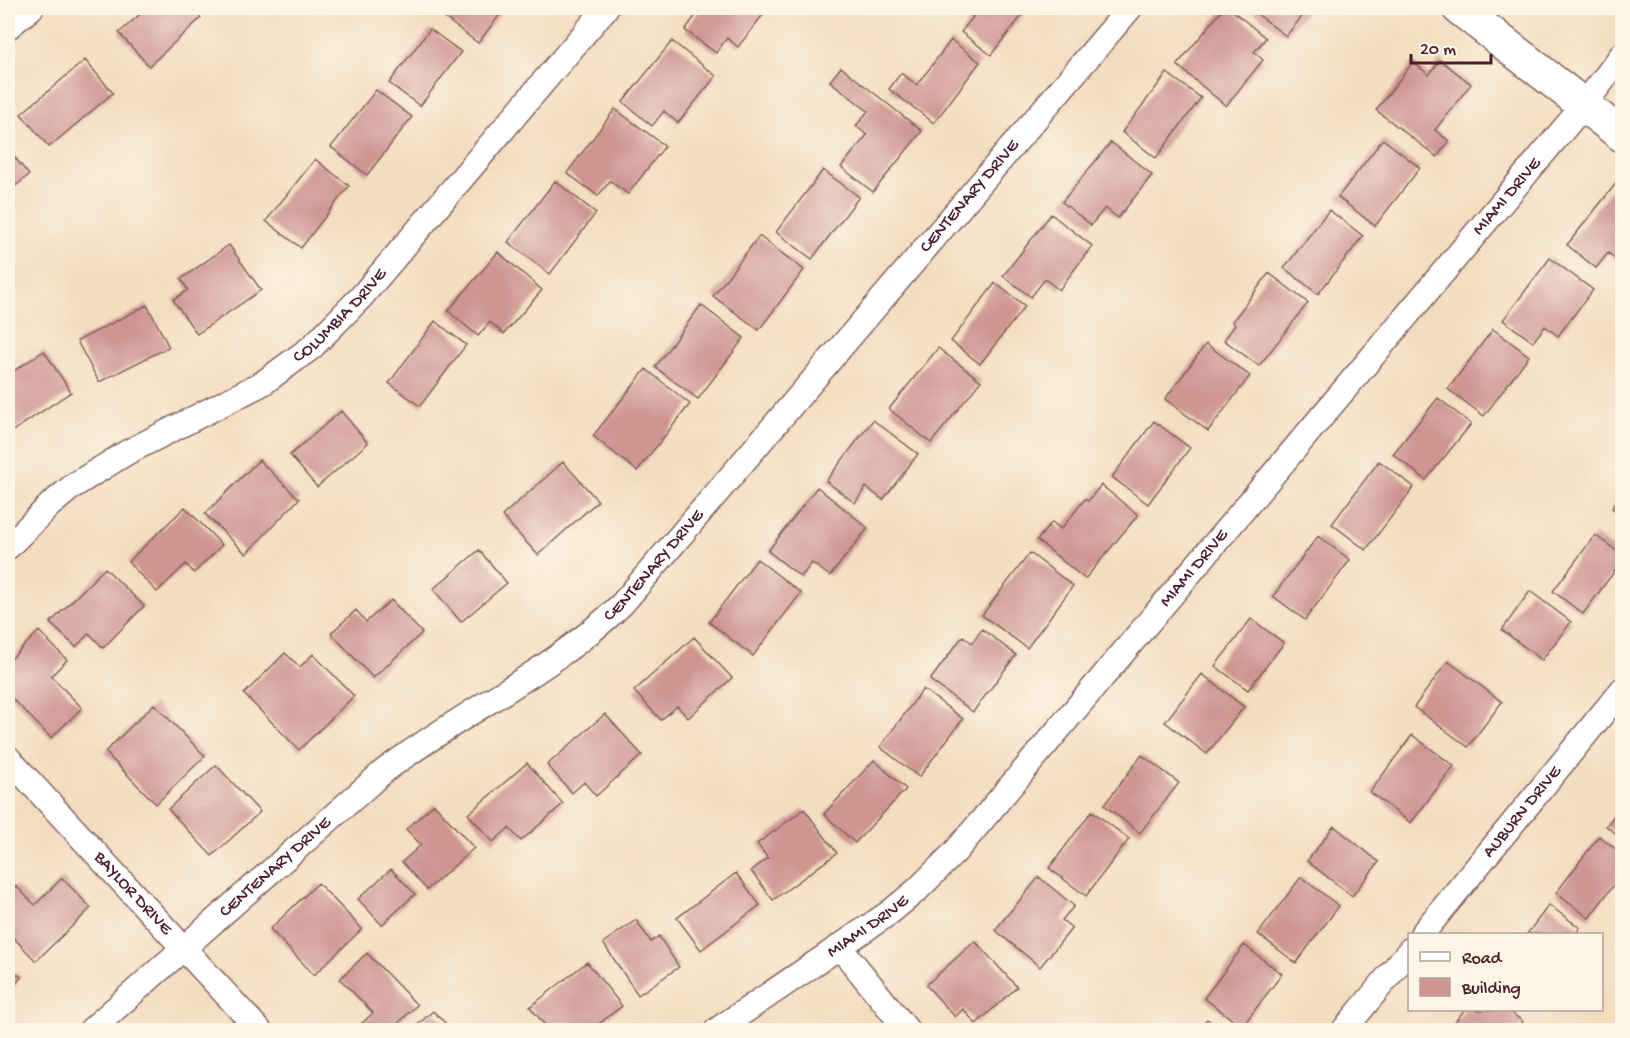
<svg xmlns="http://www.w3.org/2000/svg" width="1630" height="1038" viewBox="0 0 1630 1038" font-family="'Gochi Hand',sans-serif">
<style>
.building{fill:#ce9591}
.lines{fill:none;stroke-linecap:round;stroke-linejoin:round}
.street-casing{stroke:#85625f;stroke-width:27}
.secondary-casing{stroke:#85625f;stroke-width:36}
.street{stroke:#fff;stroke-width:24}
.secondary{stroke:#fff;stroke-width:33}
.labels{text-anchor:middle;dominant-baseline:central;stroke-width:4.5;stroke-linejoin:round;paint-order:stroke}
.street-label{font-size:18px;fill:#4a1f2b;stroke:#fcf5e5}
</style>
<rect width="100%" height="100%" fill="#fcf5e5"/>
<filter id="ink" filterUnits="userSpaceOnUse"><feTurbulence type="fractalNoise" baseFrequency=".0167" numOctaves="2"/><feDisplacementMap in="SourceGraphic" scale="12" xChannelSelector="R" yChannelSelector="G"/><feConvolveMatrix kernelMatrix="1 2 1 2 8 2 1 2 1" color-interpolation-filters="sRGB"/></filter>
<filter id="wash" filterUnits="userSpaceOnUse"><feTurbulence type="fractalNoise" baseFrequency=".008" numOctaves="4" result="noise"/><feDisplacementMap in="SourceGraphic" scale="24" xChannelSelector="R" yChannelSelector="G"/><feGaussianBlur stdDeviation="1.35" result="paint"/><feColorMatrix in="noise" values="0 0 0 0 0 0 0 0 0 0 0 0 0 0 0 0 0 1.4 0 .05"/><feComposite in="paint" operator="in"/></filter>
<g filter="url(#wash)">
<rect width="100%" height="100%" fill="#f3ddbf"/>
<g id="blocks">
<path class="building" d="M147,8H191L201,18L149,66L119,33Z
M446,8H505L478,43L441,15Z
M701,8H768L738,47L727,38L716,53L685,30Z
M962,8H1028L991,55L961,32L973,17Z
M1224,8H1229L1266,38L1254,52L1263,60L1226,106L1177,65Z
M1249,8H1309L1286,36Z
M430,29L461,52L420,106L389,83Z
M951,40L980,62L934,123L889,89L901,73L917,85Z
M672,41L716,76L678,123L664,111L652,126L623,102Z
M85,60L113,93L49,147L21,114Z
M1440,60L1471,84L1435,130L1449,141L1437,157L1376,110L1413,62L1429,75Z
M841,67L922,131L873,192L841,167L867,135L856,126L868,111L830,81Z
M1167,73L1201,98L1156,158L1122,132Z
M376,90L412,117L367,175L331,147Z
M615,109L665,146L628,194L610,181L598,196L567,173Z
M1383,139L1420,168L1375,226L1338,197Z
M1111,142L1152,175L1118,218L1105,208L1091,225L1062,202Z
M8,149L29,175L8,192Z
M315,159L349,186L301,248L266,221Z
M823,170L859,197L812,259L776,232Z
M1622,176V264L1608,253L1596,268L1567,245Z
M555,181L596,213L550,274L508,242Z
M1329,210L1363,236L1318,294L1284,268Z
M1051,214L1092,246L1059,290L1045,279L1031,297L1003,276Z
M759,236L804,270L759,330L713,296Z
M229,245L261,290L197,334L173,300L188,290L181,279Z
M498,252L542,290L504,334L490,322L478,336L448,311Z
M1550,258L1593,290L1558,336L1545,326L1533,342L1503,320Z
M1269,273L1308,303L1259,366L1224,340L1235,325L1232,322Z
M995,283L1025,306L980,364L951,341Z
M147,305L169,347L99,382L77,341Z
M701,305L744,338L698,399L655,367Z
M435,321L466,345L420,406L389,383Z
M1493,329L1529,356L1484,416L1448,389Z
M1206,344L1250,376L1208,431L1165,399Z
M938,348L981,381L931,443L889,409Z
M44,351L71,392L8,434V375Z
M646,369L690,404L637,471L593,436Z
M1438,398L1471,424L1426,480L1393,454Z
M341,411L368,443L317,487L290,455Z
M873,420L918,454L883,500L866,487L855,503L826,481Z
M1154,421L1190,448L1148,504L1112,477Z
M259,460L299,499L246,554L205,514Z
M1379,461L1414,487L1366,550L1332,524Z
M563,462L598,501L538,555L502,516Z
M1101,485L1138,515L1085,579L1037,540L1052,522L1061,529L1085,499L1088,501Z
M817,487L868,528L830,576L812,563L801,577L768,551Z
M1622,494V515L1612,508Z
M185,507L222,545L194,573L186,564L157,592L128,562Z
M1595,535L1622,555V561L1583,614L1553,591Z
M1318,536L1350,560L1305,620L1273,596Z
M479,550L507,583L461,622L433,589Z
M1030,553L1073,586L1027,648L982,615Z
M757,559L801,593L753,656L709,622Z
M105,568L144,606L103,648L89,633L76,647L50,623Z
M1530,591L1571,622L1542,660L1502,630Z
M391,600L422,633L373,678L331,633L356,610L366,622Z
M1251,619L1284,643L1248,690L1215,666Z
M982,629L1016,655L973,712L930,680L963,636L972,643Z
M39,631L67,660L51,676L82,708L51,738L8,694V662Z
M694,637L732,678L688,718L677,706L661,720L634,691Z
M285,653L300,667L313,654L354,696L299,750L244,694Z
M1448,661L1502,702L1468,747L1414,707Z
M1202,674L1244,707L1207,754L1165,722Z
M923,689L963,719L919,777L880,747Z
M154,704L205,756L156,804L105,752Z
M605,714L642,755L596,796L584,782L572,793L547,765Z
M1412,735L1454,766L1411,823L1370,792Z
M1142,755L1179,783L1140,833L1104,805Z
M874,760L906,789L855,843L824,814Z
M527,763L563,804L521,841L509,828L493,842L468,814Z
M216,765L260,812L212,856L168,809Z
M434,804L474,848L427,890L402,862L421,845L406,829Z
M1622,805V838L1606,826Z
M804,809L837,853L773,900L751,871L768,858L757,844Z
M1092,811L1129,839L1086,896L1049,868Z
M1334,826L1379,862L1352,896L1307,861Z
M1599,836L1622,854V874L1589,918L1556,893Z
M391,869L415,894L382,925L358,899Z
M736,873L760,905L701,950L677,918Z
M1039,877L1074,906L1062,920L1072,928L1040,967L995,930Z
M1301,877L1339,906L1296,963L1258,934Z
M62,878L91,908L36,961L8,932V895L16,886L35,905Z
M318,883L362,929L314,975L270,929Z
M1549,905L1580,928L1575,934H1527Z
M636,920L651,942L659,936L679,967L638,995L603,943Z
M975,941L1017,987L976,1024L963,1009L955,1017L926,985Z
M1244,945L1282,974L1242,1027L1204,998Z
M367,953L417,1005L391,1030H363L359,1026L373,1013L340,979Z
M587,962L622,1006L591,1030H549L530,1007Z
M8,967L21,977L8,995Z
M1464,1010H1514L1512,1013L1523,1022L1517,1030H1455L1451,1027Z
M433,1011L452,1030H412Z
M1207,1019L1221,1030H1197Z"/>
</g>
</g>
<g filter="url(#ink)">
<use href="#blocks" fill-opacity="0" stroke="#85625f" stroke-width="1.5"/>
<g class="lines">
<g class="street-casing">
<g id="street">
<path d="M8,27L31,8"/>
<path id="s1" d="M8,547L50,505L73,486L126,453L263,383L312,347L362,296L606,8"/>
<path id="s2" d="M8,758L259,1030"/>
<path id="s3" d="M1422,934L1622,690"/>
<path d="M840,947L907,1030"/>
<path id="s4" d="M91,1030L383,772C460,713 552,672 622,604L1130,8"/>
<path id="s5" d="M717,1030L889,913L917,890L956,851L1584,105L1622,55"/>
<path d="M1344,1030L1410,950"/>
</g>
</g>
<g class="secondary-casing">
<path id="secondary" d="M1459,8L1622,135"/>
</g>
<use href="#street" class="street"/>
<use href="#secondary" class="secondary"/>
</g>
</g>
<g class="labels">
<g class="street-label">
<text stroke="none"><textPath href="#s4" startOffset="1218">CENTENARY DRIVE</textPath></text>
<text stroke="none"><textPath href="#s5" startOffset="1155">MIAMI DRIVE</textPath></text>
<text stroke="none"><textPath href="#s1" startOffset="408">COLUMBIA DRIVE</textPath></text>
<text stroke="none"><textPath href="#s4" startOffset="732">CENTENARY DRIVE</textPath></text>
<text stroke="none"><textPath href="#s5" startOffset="669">MIAMI DRIVE</textPath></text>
<text stroke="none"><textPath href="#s3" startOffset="158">AUBURN DRIVE</textPath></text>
<text stroke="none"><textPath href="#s4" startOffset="246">CENTENARY DRIVE</textPath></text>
<text stroke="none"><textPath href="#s2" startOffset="184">BAYLOR DRIVE</textPath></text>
<text stroke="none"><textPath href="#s5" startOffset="183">MIAMI DRIVE</textPath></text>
</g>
</g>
<rect width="1630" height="1038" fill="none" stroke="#fcf5e5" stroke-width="30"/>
<rect x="1408" y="933" width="195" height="78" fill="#fcf5e5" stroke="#b59f9b" stroke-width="1.5"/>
<rect x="1420" y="952" width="30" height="9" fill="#ffffff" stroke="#b59f9b" stroke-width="1.5"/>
<text x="1462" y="963" font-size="18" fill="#4a1f2b">Road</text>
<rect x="1420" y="978" width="30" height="18" fill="#ce9591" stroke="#b59f9b" stroke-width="1.5"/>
<text x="1462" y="993" font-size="18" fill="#4a1f2b">Building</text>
<path d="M1411 54v9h80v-9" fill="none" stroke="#4a1f2b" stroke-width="3"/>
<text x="1420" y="54" font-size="18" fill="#4a1f2b" stroke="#fcf5e5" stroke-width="4.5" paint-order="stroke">20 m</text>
</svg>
